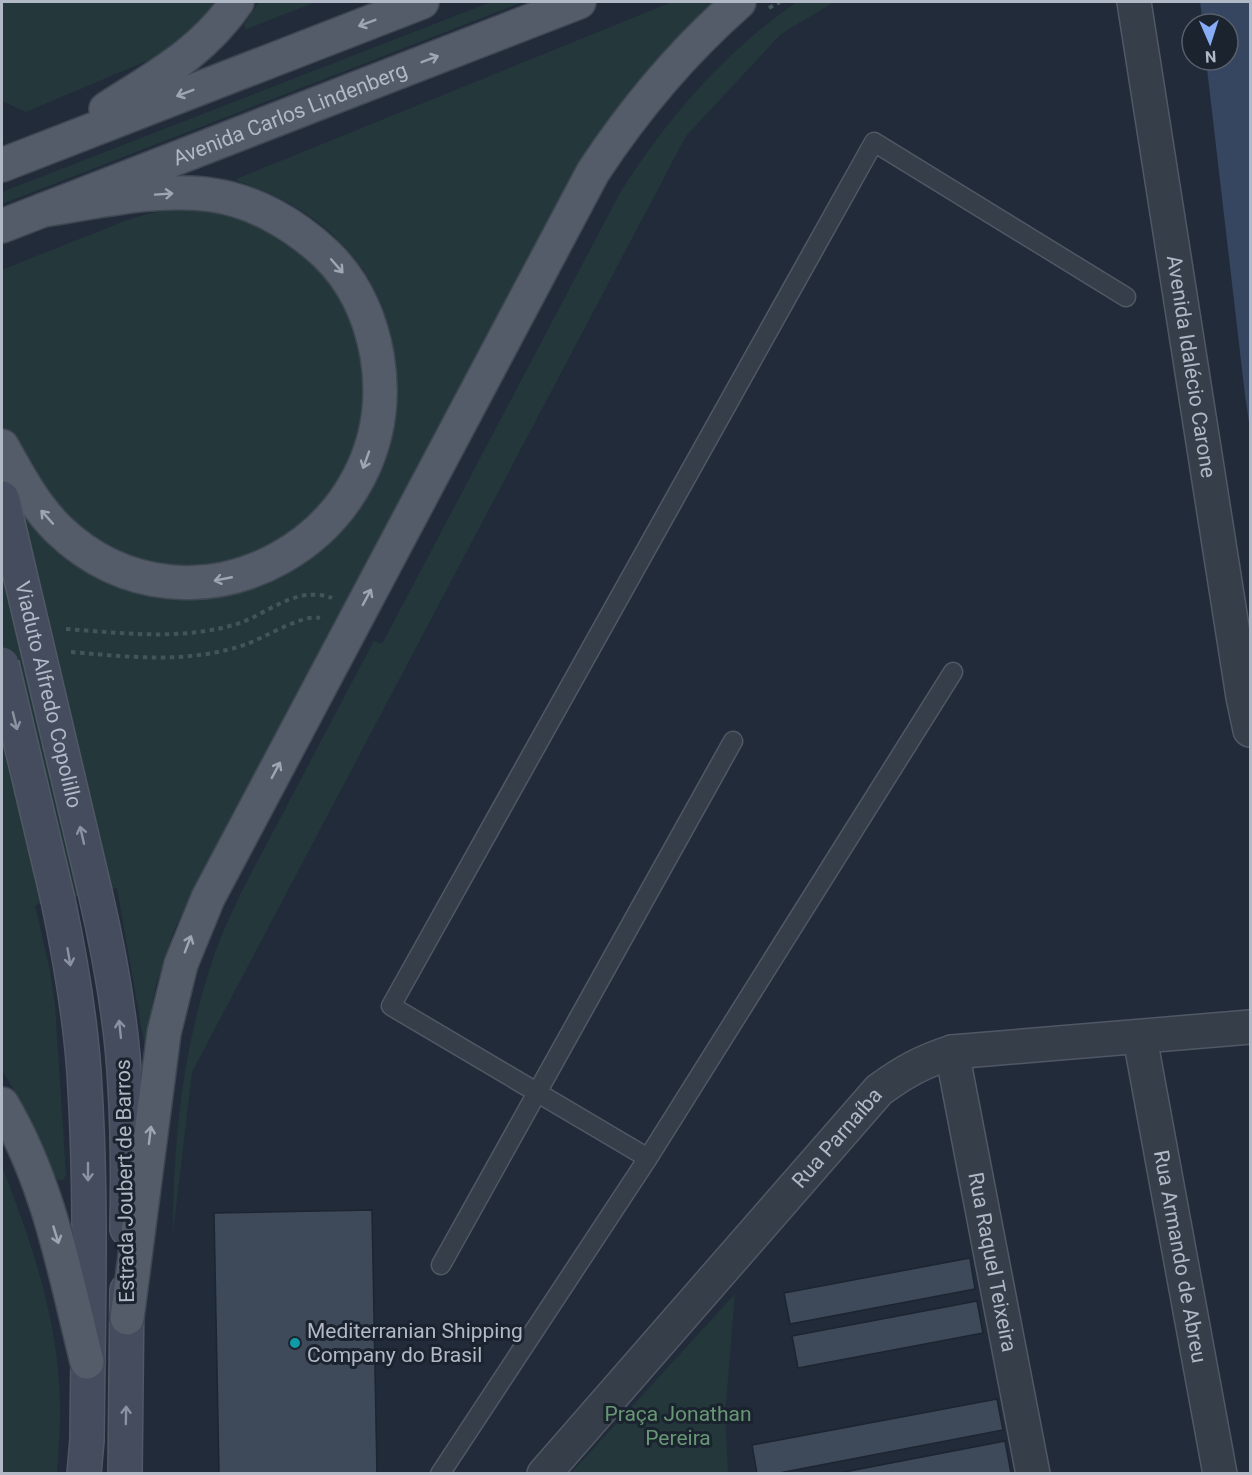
<svg xmlns="http://www.w3.org/2000/svg" width="1252" height="1475" viewBox="0 0 1252 1475" font-family="Roboto,sans-serif">
<style>
.green{fill:#24383b}
.water{fill:#364661}
.building{fill:#3e4959;stroke:#1d2531;stroke-width:1.5}
.lines{fill:none;stroke-linecap:round;stroke-linejoin:round}
.service-casing{stroke:#515865;stroke-width:21}
.minor-casing{stroke:#515865;stroke-width:36}
.secondary-casing{stroke:#515865;stroke-width:36}
.primary-casing{stroke:#3f4753;stroke-width:36}
.path{stroke:#425558;stroke-width:4;stroke-dasharray:4.5 4.5;stroke-linecap:butt}
.service{stroke:#363e4a;stroke-width:18}
.minor{stroke:#363e4a;stroke-width:33}
.secondary{stroke:#444c5d;stroke-width:33}
.primary{stroke:#545c6a;stroke-width:33}
.secondary-bridge-casing{stroke:#515865;stroke-width:36;stroke-linecap:butt}
.secondary-bridge{stroke:#444c5d;stroke-width:33}
.oneway{stroke:#9ea6b4}
.oneway2{stroke:#8b92a1}
.culture-dot{fill:#0f9aa8;stroke:#1b232f;stroke-width:2}
.labels{text-anchor:middle;dominant-baseline:central;stroke-width:6;stroke-linejoin:round;paint-order:stroke}
.street-label{font-size:21px;fill:#b1b8c6;stroke:#1b232f}
.poi-label{font-size:21px;fill:#b1b8c6;stroke:#1b232f;text-anchor:start}
.park-label{font-size:21px;fill:#689775;stroke:#1b232f}
</style>
<rect width="100%" height="100%" fill="#222b3a"/>
<path class="green" d="M2,2H219L201,24L163,54L26,112L2,101Z
M259,2H316L246,29L244,25Z
M491,2H523L2,204V192Z
M672,2H715C648,62 601,126 557,204L174,930L155,988L145,1048L117,888L35,905L50,971L55,1005L66,1175L63,1180H59L56,1178L38,1137L18,1097L2,1070V270C28,259 55,249 82,238C99,232 116,224 133,218C187,200 248,213 293,248C318,267 337,286 351,316C363,342 370,375 379,403L396,405C402,292 343,215 237,181L236,179Z
M797,2H834L781,34L686,136L192,1072L173,1233C173,1139 183,1046 214,956C231,907 257,863 281,817C312,758 343,699 374,641L382,644L620,193C667,119 724,52 797,2Z
M2,1167C33,1244 61,1329 60,1413C60,1433 58,1454 57,1473H2Z
M735,1294L725,1413L728,1473H571Z"/>
<path class="water" d="M1200,2H1250V429L1245,395L1206,60H1228V24H1203Z"/>
<path class="building" d="M372,1210L377,1474H219L214,1213Z
M970,1258L975,1289L790,1324L784,1293Z
M977,1301L983,1333L798,1368L792,1336Z
M997,1399L1003,1430L774,1474H757L752,1445Z
M1005,1441L1011,1473L834,1474Z"/>
<g class="lines">
<g class="service-casing">
<path id="service" d="M648,1158L391,1006L874,142L1126,297
M441,1265L733,741
M440,1474L648,1158L953,672"/>
</g>
<g class="minor-casing">
<g id="minor">
<path id="s1" d="M1134,2L1243,697L1250,730"/>
<path id="s2" d="M1140,1038L1220,1474"/>
<path id="s3" d="M952,1052L1033,1474"/>
<path id="s4" d="M544,1474L879,1090C905,1071 922,1062 952,1052L1250,1027"/>
</g>
</g>
<g class="secondary-casing">
<path id="secondary" d="M95,892C110,956 122,1021 125,1087C128,1134 128,1182 127,1229
M58,900C71,962 82,1025 85,1089C92,1205 88,1323 87,1440L84,1474
M125,1474L127,1290"/>
</g>
<g class="primary-casing">
<g id="primary">
<path d="M106,109C157,76 202,53 237,2"/>
<path d="M2,165L422,2"/>
<path id="s5" d="M2,226L579,2"/>
<path d="M2,446C18,475 34,505 58,529C192,658 408,536 377,355C370,316 355,282 326,254C295,225 255,201 212,195C157,187 98,202 43,210"/>
<path d="M2,1104C49,1183 65,1274 87,1362"/>
<path d="M127,1318L164,1033L181,964L208,898L593,172C635,108 681,53 739,2"/>
</g>
</g>
<path class="path" d="M769,8L780,2
M66,629C123,633 180,641 237,624C269,613 297,585 332,598
M71,652C130,657 187,664 244,645C265,638 301,614 320,618"/>
<use href="#service" class="service"/>
<use href="#minor" class="minor"/>
<use href="#secondary" class="secondary"/>
<use href="#primary" class="primary"/>
<g class="secondary-bridge-casing">
<g id="secondary-bridge">
<path id="s6" d="M2,498L95,892"/>
<path d="M2,664L58,900"/>
</g>
</g>
<use href="#secondary-bridge" class="secondary-bridge"/>
</g>
<defs><path id="oneway-shaft" d="M-6 0H5M1.5-3L5.5 0L1.5 3" fill="none" stroke-width="1.6" stroke-linecap="round" stroke-linejoin="round" transform="scale(1.5)"/></defs>
<g class="oneway">
<use href="#oneway-shaft" transform="translate(367 23) rotate(159)"/>
<use href="#oneway-shaft" transform="translate(430 59) rotate(-21)"/>
<use href="#oneway-shaft" transform="translate(185 93) rotate(159)"/>
<use href="#oneway-shaft" transform="translate(164 194) rotate(-4)"/>
<use href="#oneway-shaft" transform="translate(337 266) rotate(49)"/>
<use href="#oneway-shaft" transform="translate(366 460) rotate(110)"/>
<use href="#oneway-shaft" transform="translate(47 517) rotate(-132)"/>
<use href="#oneway-shaft" transform="translate(223 579) rotate(169)"/>
<use href="#oneway-shaft" transform="translate(367 597) rotate(-62)"/>
<use href="#oneway-shaft" transform="translate(276 770) rotate(-62)"/>
<use href="#oneway-shaft" transform="translate(188 944) rotate(-69)"/>
<use href="#oneway-shaft" transform="translate(150 1135) rotate(-83)"/>
<use href="#oneway-shaft" transform="translate(56 1235) rotate(73)"/>
</g>
<g class="oneway2">
<use href="#oneway-shaft" transform="translate(15 721) rotate(76)"/>
<use href="#oneway-shaft" transform="translate(82 835) rotate(-103)"/>
<use href="#oneway-shaft" transform="translate(69 957) rotate(80)"/>
<use href="#oneway-shaft" transform="translate(120 1029) rotate(-96)"/>
<use href="#oneway-shaft" transform="translate(88 1172) rotate(90)"/>
<use href="#oneway-shaft" transform="translate(126 1415) rotate(-89)"/>
</g>
<circle class="culture-dot" cx="295" cy="1343" r="6"/>
<g class="labels">
<g class="street-label">
<text stroke="none"><textPath href="#s5" startOffset="309">Avenida Carlos Lindenberg</textPath></text>
<text stroke="none"><textPath href="#s1" startOffset="369">Avenida Idalécio Carone</textPath></text>
<text stroke="none"><textPath href="#s6" startOffset="202">Viaduto Alfredo Copolillo</textPath></text>
<text stroke="none"><textPath href="#s4" startOffset="446">Rua Parnaíba</textPath></text>
<text transform="translate(125 1181) rotate(-91)">Estrada Joubert de Barros</text>
<text stroke="none"><textPath href="#s2" startOffset="222">Rua Armando de Abreu</textPath></text>
<text stroke="none"><textPath href="#s3" startOffset="214">Rua Raquel Teixeira</textPath></text>
</g>
<g class="poi-label">
<text x="307" y="1331">Mediterranian Shipping<tspan x="307" dy="24">Company do Brasil</tspan></text>
</g>
<g class="park-label">
<text x="678" y="1414">Praça Jonathan<tspan x="678" dy="24">Pereira</tspan></text>
</g>
</g>
<rect width="1252" height="1475" fill="none" stroke="#b1b8c6" stroke-width="6"/>
<g transform="translate(1210 42) rotate(177)"><circle r="28" fill="#1b232f" stroke="#575f6b" stroke-width="1.5"/>
<path d="M0-4.5L10 22L0 15L-10 22Z" fill="#86adf6"/>
<text y="-9" font-size="16" font-weight="bold" text-anchor="middle" fill="#b1b8c6">N</text>
</g>
</svg>
